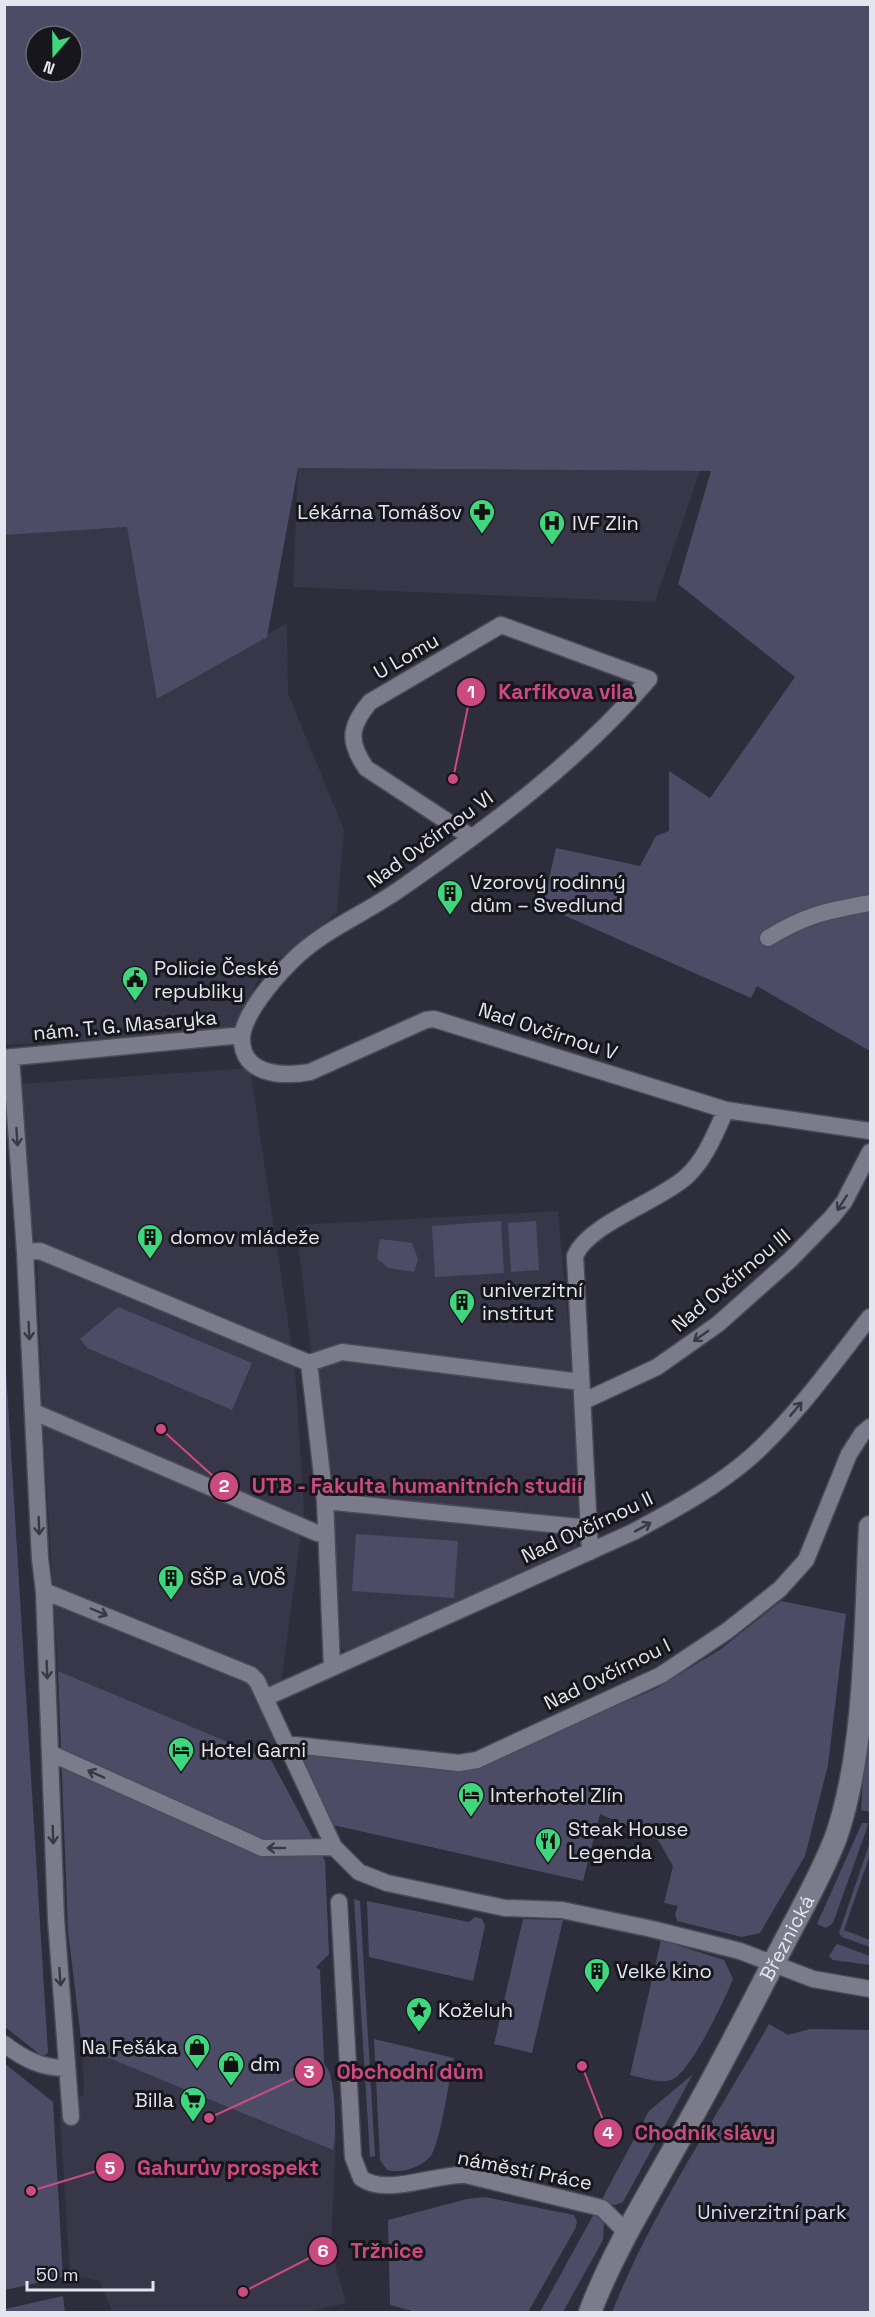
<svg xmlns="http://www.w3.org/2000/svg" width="875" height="2317" viewBox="0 0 875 2317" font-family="'Space Grotesk',sans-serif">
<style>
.built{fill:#38374a}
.green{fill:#4d4c67;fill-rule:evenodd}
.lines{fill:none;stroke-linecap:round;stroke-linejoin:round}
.minor-casing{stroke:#4b4b57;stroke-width:19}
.secondary-casing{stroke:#4b4b57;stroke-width:25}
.minor{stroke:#7b7b8c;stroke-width:16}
.secondary{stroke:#7b7b8c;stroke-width:22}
.oneway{stroke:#393943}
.labels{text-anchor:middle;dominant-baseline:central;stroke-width:6;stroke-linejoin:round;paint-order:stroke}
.poi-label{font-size:20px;fill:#e5e5ef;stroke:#16161c;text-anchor:start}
.street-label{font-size:20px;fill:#e5e5ef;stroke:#16161c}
.park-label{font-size:20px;fill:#dadaf7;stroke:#16161c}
.leader{fill:none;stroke:#cb4b80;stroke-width:2}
.callout-dot{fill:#cb4b80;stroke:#16161c;stroke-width:2}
.mark-label{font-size:18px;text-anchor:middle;font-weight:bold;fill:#fff}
.callout-label{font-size:21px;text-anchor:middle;font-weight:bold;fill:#cb4b80;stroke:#16161c;stroke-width:6;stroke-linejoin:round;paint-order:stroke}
</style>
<rect width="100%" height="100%" fill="#2d2d3b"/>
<path class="built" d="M298,468L700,471L655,602L293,587Z
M127,527L157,699L287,623L288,693L344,830L337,913L260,974L238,1027L205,1032L5,1045V535Z
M250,1068L295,1368L304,1511L271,1760L58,1671L44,1446L37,1260L23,1143L19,1084Z
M558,1211L580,1453L581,1503L576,1548L570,1553L351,1652L343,1650L338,1641L332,1529L296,1225Z
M320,1970L324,2064L331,2073L336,2139L331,2249L346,2303L307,2312H112L100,2281L70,2275L60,2117L84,2094L82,2047Z"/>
<path class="green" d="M5,5H870V1051L757,986L751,998L543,906L556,848L640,866L656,836L669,831V771L710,798L795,677L678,584L711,471L298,468L267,637L157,699L127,527L5,535ZM36,36H72V72H36Z
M501,1221L504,1273L435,1277L432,1226Z
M536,1221L539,1270L511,1272L508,1223Z
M380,1239L412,1243L418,1259L414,1272L388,1268L377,1258Z
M118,1307L252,1363L232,1410L87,1348L80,1339Z
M4,1338L48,2053L42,2056L5,2027Z
M356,1534L458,1541L454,1598L352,1591Z
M781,1601L846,1614L828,1765L805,1856L760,1933L742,1937L677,1921L675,1914L678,1906L664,1903L673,1866L658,1840L600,1814L583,1881L333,1825L296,1753L455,1758L510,1751L655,1689L721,1649Z
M870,1659V1812L861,1810Z
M58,1671L271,1760L325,1861L329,1954L316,1967L320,1970L324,2064C336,2073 337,2135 333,2150L82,2047L68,1931Z
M862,1823H868L867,1828L833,1923L826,1928L817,1924Z
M870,1842V1855L844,1930L870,1940V1947L842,1937L839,1933Z
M354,1899L360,1901L375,2156L370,2157Z
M367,1901L469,1922L475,1917L482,1919L485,1926L473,1981L369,1957Z
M523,1919L563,1920L532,2053L494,2044Z
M661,1940L724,1960L733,1979C725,1999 690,2074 671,2080C659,2084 642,2077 630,2075Z
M837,1944L870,1956V1965L833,1960L829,1956Z
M769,2024L788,2035L810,2029L870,2030V2312H612C653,2210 715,2120 769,2024Z
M374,2039L454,2058C449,2080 441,2137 432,2154C424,2167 401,2174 387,2170L380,2160Z
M4,2063L53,2102L63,2277L5,2290Z
M693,2074L623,2202L615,2205L601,2201L649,2111Z
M485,2197L574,2215L577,2222L575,2229L528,2312H416L390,2305L388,2220L467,2199Z
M595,2212L604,2222L603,2240L563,2312H540Z
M63,2296L65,2312H5V2309Z"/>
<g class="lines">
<g class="minor-casing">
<path id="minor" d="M471,837L366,768C348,742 349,727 370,702L501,625L649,679C578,762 489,827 400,889C365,914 322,930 291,962C275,978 244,1013 242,1037C240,1075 282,1077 310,1072L426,1020L434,1019L726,1110L870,1131
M768,938C807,914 827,911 870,903
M11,1057L25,1252L40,1559L44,1591L56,1919L71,2117
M4,1058L242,1035
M25,1252L40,1251L309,1363L325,1501L332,1667
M309,1363L342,1352L581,1382
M584,1401L657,1367L718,1324L790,1260L832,1217L844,1202L870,1152
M34,1412L317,1533L326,1534
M325,1501L589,1528
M590,1552L575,1256C588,1224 658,1202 686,1177C706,1159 715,1133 726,1110
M44,1591L251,1675L257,1681L334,1847L359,1872L387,1883L505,1908L562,1910L652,1929L740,1951L813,1979L870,1989
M265,1698L633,1532C674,1510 717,1487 752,1456C797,1415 833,1364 870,1317
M286,1744L459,1763L477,1760L661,1675L727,1631L780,1589L806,1560L849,1454L862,1434L870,1427
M50,1753L262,1848L334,1847
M339,1902L353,2157L361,2178C387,2197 435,2173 466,2175L602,2208L627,2233
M4,2044C24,2059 41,2068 66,2068"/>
</g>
<g class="secondary-casing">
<g id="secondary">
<path id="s1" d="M590,2312C614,2249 651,2191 684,2131C719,2070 751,2006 784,1943C802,1908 822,1874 836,1837C867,1748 865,1622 870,1527"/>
</g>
</g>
<use href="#minor" class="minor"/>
<use href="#secondary" class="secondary"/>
</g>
<defs><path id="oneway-shaft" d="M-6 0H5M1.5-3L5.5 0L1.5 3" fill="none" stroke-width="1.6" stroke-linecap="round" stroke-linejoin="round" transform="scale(1.5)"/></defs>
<g class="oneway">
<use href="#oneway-shaft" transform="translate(17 1137) rotate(86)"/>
<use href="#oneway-shaft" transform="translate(842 1203) rotate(123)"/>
<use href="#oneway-shaft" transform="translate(29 1331) rotate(87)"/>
<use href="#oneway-shaft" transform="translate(701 1336) rotate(145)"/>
<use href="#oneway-shaft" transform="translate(796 1409) rotate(-50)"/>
<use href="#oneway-shaft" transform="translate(39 1526) rotate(88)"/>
<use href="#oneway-shaft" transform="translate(643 1527) rotate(-29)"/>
<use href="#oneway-shaft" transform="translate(99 1612) rotate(23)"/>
<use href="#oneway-shaft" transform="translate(47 1670) rotate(88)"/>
<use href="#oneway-shaft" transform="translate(96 1774) rotate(-156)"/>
<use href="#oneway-shaft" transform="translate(53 1835) rotate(88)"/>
<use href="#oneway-shaft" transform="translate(276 1848) rotate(-180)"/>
<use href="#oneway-shaft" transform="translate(60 1977) rotate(86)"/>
</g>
<defs>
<g id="pharmacy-pin" transform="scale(1.35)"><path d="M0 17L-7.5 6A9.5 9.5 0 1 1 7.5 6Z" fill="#3fd77d" stroke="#16161c"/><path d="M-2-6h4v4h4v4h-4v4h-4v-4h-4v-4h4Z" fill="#111"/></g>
<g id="hospital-pin" transform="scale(1.35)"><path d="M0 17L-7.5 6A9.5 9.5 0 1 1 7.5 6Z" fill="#3fd77d" stroke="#16161c"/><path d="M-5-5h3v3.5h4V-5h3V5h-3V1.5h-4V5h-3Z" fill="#111"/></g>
<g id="building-pin" transform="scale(1.35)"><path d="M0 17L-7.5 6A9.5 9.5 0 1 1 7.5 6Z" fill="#3fd77d" stroke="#16161c"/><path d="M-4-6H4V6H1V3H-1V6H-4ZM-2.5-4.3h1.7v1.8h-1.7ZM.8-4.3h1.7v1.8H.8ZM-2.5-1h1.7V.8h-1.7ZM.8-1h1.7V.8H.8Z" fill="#111"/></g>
<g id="civic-pin" transform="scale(1.35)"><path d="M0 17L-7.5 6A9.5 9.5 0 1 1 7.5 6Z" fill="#3fd77d" stroke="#16161c"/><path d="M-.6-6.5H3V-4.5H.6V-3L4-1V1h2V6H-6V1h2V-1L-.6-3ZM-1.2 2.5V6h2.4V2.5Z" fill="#111"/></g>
<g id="hotel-pin" transform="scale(1.35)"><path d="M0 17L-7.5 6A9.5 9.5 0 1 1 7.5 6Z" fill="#3fd77d" stroke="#16161c"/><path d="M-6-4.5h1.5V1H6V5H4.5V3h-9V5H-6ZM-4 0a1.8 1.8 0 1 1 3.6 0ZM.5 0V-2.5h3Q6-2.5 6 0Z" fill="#111"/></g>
<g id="restaurant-pin" transform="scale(1.35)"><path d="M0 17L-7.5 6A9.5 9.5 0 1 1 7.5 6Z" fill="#3fd77d" stroke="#16161c"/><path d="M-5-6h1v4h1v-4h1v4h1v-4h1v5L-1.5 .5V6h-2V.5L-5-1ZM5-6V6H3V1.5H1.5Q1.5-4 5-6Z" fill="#111"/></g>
<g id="sight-pin" transform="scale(1.35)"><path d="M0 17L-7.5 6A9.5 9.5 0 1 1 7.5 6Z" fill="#3fd77d" stroke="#16161c"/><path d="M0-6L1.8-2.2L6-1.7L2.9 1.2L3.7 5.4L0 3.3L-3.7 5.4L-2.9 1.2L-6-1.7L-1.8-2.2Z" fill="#111"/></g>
<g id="shop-pin" transform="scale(1.35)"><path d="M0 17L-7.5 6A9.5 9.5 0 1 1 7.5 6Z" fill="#3fd77d" stroke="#16161c"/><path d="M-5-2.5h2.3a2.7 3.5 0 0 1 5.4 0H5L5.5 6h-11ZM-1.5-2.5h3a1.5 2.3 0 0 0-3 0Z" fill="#111"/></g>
<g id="supermarket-pin" transform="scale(1.35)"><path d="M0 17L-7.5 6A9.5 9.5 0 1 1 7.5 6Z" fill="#3fd77d" stroke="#16161c"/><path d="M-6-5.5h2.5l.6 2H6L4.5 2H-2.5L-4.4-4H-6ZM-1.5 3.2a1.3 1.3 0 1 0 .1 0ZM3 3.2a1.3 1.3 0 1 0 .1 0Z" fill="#111"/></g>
</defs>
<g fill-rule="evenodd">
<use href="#pharmacy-pin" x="482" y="512"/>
<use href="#hospital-pin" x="552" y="523"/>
<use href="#building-pin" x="450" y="893"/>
<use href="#civic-pin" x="135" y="979"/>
<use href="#building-pin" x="150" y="1237"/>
<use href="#building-pin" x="462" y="1302"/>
<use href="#building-pin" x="171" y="1578"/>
<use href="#hotel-pin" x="181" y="1750"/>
<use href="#hotel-pin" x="471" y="1795"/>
<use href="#restaurant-pin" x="548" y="1841"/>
<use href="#building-pin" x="597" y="1971"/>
<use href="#sight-pin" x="419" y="2010"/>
<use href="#shop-pin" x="197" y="2047"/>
<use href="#shop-pin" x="231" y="2064"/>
<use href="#supermarket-pin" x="193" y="2100"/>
</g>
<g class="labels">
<g class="poi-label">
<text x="462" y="512" text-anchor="end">Lékárna Tomášov</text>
<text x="572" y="523">IVF Zlin</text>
<text x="470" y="882">Vzorový rodinný<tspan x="470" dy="23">dům – Svedlund</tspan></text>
<text x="154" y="968">Policie České<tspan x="154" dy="23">republiky</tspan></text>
<text x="170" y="1237">domov mládeže</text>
<text x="482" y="1290">univerzitní<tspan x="482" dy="23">institut</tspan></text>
<text x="190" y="1578">SŠP a VOŠ</text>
<text x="201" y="1750">Hotel Garni</text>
<text x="490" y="1795">Interhotel Zlín</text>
<text x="568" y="1829">Steak House<tspan x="568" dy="23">Legenda</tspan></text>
<text x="616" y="1971">Velké kino</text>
<text x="438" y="2010">Koželuh</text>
<text x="178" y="2047" text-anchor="end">Na Fešáka</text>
<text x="250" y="2064">dm</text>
<text x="174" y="2100" text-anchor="end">Billa</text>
</g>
<g class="street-label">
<text transform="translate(406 656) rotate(-30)">U Lomu</text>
<text transform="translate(430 839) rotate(-36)">Nad Ovčírnou VI</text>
<text transform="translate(125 1025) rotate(-5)">nám. T. G. Masaryka</text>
<text transform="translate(548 1031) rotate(18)">Nad Ovčírnou V</text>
<text transform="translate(731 1280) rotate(-40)">Nad Ovčírnou III</text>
<text transform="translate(587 1527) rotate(-25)">Nad Ovčírnou II</text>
<text transform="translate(607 1674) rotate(-26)">Nad Ovčírnou I</text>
<text stroke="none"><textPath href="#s1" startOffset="423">Březnická</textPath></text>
<text transform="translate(525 2170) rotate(11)">náměstí Práce</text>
</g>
<g class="park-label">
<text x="772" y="2212">Univerzitní park</text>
</g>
</g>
<path class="leader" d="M453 779L471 692M161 1429L224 1486M209 2118L309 2072M582 2066L608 2133M31 2191L110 2167M243 2292L323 2251"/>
<g class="callout-dot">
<circle cx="453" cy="779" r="6"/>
<circle cx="161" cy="1429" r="6"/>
<circle cx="209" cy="2118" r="6"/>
<circle cx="582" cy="2066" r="6"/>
<circle cx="31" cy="2191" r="6"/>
<circle cx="243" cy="2292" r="6"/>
<circle cx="471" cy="692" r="15"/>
<circle cx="224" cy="1486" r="15"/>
<circle cx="309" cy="2072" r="15"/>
<circle cx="608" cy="2133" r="15"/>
<circle cx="110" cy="2167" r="15"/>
<circle cx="323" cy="2251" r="15"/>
</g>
<g class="mark-label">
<text x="471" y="698">1</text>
<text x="224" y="1492">2</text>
<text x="309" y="2078">3</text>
<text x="608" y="2139">4</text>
<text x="110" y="2174">5</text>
<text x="323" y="2257">6</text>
</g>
<g class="callout-label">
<text x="566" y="699">Karfíkova vila</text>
<text x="417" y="1493">UTB - Fakulta humanitních studií</text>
<text x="410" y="2079">Obchodní dům</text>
<text x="705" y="2140">Chodník slávy</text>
<text x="228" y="2175">Gahurův prospekt</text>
<text x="387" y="2258">Tržnice</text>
</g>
<rect width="875" height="2317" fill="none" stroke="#e5e5ef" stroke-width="12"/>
<g transform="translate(54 54) rotate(200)"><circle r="28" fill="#16161c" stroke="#696970" stroke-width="1.5"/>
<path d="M0-4.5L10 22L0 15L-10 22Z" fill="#3fd77d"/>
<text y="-9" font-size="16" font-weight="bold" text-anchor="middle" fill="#e5e5ef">N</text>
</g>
<path d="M27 2281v9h126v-9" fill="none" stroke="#e5e5ef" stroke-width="3"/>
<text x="36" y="2281" font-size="18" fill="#e5e5ef" stroke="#16161c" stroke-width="4.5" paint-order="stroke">50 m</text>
</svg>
